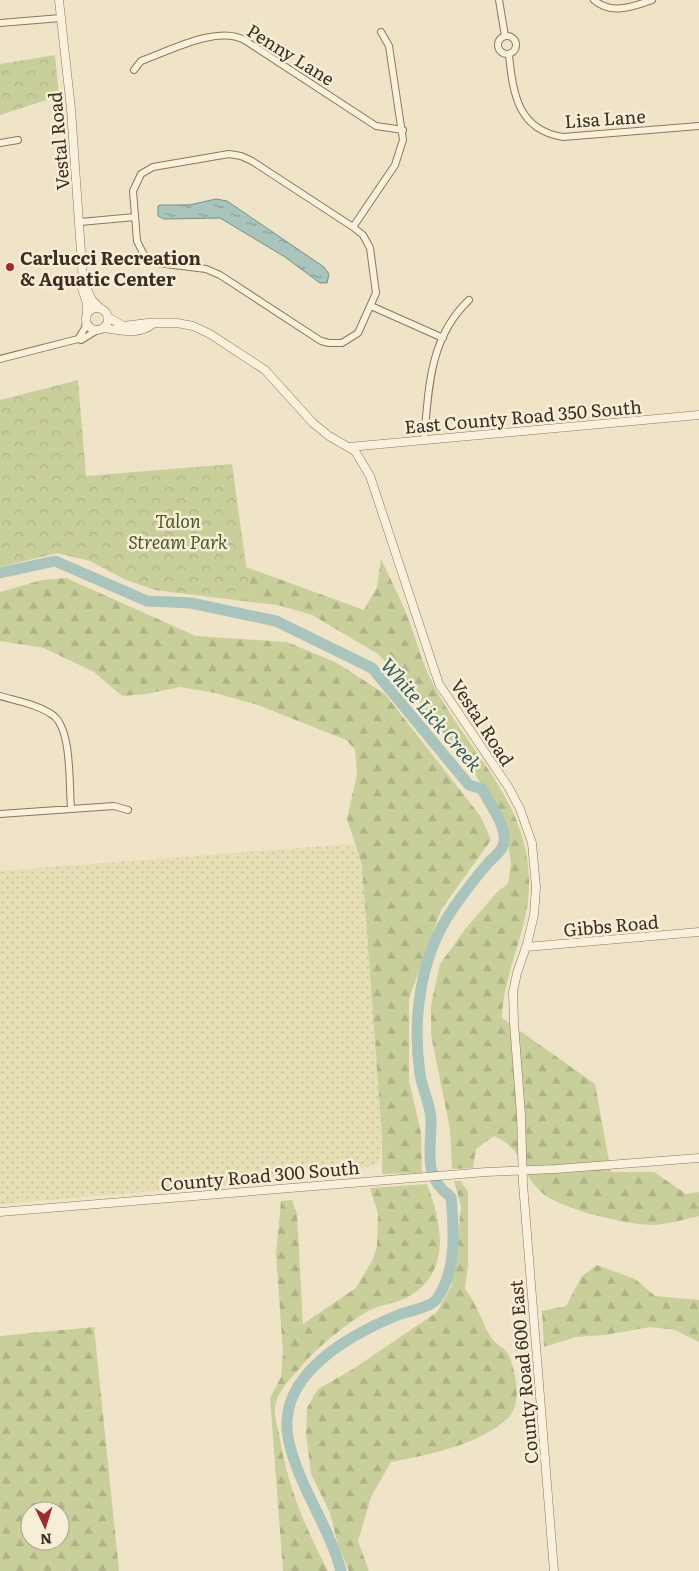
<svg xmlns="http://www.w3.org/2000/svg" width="699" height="1571" viewBox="0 0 699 1571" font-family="Literata,serif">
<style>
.farmland{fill:url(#farmland-dots)}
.forest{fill:url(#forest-firs);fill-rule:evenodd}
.park{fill:url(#park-crowns)}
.water{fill:url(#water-ripples);stroke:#6f938a}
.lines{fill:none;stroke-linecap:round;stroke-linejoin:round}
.river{stroke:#a9c4bc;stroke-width:11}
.minor-casing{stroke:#8d765c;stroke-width:8}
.tertiary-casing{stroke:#8d765c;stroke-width:9}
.minor{stroke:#faf1dc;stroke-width:6}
.tertiary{stroke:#faf1dc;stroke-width:8}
.poi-dot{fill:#9e2a2b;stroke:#f7eed8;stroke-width:2}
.labels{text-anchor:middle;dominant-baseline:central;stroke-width:5;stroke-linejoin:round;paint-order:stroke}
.street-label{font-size:18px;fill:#3d2e20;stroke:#f7eed8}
.poi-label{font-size:18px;font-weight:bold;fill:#3d2e20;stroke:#f7eed8;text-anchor:start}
.park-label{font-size:18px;font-style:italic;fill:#4d5a26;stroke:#f7eed8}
.water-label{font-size:19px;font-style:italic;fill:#2f5d5a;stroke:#f7eed8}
</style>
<defs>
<pattern id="farmland-dots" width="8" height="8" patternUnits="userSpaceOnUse" patternTransform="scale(1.25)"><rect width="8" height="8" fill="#e6deb5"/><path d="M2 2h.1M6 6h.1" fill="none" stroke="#c6bf9b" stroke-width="1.8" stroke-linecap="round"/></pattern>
<pattern id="forest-firs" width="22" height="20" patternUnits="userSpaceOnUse" patternTransform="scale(1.25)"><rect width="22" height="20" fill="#c9cf9b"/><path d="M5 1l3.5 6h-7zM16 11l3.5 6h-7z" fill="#aeb285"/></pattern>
<pattern id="park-crowns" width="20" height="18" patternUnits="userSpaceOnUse" patternTransform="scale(1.25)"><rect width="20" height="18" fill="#c9cf9b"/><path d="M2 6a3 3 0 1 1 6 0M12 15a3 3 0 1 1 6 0" fill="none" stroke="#aeb285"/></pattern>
<pattern id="water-ripples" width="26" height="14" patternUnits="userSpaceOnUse" patternTransform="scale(1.25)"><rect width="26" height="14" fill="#a9c4bc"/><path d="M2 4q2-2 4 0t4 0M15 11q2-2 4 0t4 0" fill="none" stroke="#8ba098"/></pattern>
</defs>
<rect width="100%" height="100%" fill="#f0e4c8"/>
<path class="farmland" d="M350,844L356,848L362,865L382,1138L380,1159L377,1164L370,1167L300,1173L285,1180L0,1204V871Z"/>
<path class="forest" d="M381,559C390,578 399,596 407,615C416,638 422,664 434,686C468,751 528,801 529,881C530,929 503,972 502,1018L595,1084L611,1172H654L686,1194L699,1192V1216C685,1219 669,1224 654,1225C627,1225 557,1209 539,1190C519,1169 525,1150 494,1136L476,1149L473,1168L452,1169L450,1129L431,1035V1005L440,964L466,928L498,891L508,884L511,863L505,826L472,769L420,703L406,683L378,654L312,615L278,605L251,602L246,567L364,610L377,587Z
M66,578L196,636L287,642L337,663L385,694L481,817L491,840L441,910L409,999V1080L421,1133L422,1173L382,1174V1137L362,865L347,819L357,774L355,749L346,740L258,705L215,693L180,687L146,694L122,696L94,672L44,648L0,641V592L42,580Z
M454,1181H461L468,1192V1265L465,1289C476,1303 481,1319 490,1336C494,1344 507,1348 510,1358C516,1375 523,1404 507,1419C479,1445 427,1455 391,1462L371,1497L358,1541L369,1571H349L338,1545L330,1513L311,1474L306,1433L307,1408L318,1389L353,1369L437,1312L451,1287L457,1247L461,1206Z
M427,1184C443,1225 452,1276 404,1299C392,1304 379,1305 368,1311C343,1326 317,1347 299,1369C289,1380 278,1391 275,1407C274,1415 277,1425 279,1433C287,1485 304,1525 328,1571H283L270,1398L281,1377L283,1352L276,1254L281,1201L292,1200L297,1214L303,1324L356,1288L373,1259L377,1246L378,1214L370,1188Z
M597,1265L635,1279L655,1296L699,1300V1342L675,1330L650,1327L605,1335L576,1337L544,1347L542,1311L566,1306L582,1276Z
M94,1327L119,1571H0V1336ZM30,1511H60V1541H30Z"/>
<path class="park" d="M55,55L59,96L0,115V64Z
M78,380L86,476L232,464L251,602L155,590L126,580L90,561L57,553L0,567V400Z"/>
<path class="water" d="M216,199L227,201L324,267L329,274L327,283H320L285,257L220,218L164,219L158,216V206L160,205H189Z"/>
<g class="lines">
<path class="river" d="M0,573L55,561L147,601L191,603L276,621L372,668L469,785L482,789C490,805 511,831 502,848C499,853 493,858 489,862C476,877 463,894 452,910C420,957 412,1019 420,1074C422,1089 430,1103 431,1118C432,1149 421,1176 451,1197C454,1230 457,1272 436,1300C429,1308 408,1311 398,1315C349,1335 277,1375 288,1437C297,1485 329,1525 341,1571"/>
<g class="minor-casing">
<path id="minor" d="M499,0L505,36
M594,0C611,15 632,7 652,0
M0,23L61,18
M498 45a9 9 0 1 1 18 0a9 9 0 1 1-18 0Z
M509,55C513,94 518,130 563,137L699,126
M134,70L141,61C169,51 219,24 246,41L376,126L403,130
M0,143L18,140
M229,154L241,156L252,161L353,227L363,235L370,248L376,293L358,333L342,343H329L321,341L220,275L206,269L158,263L145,257L137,241L133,191L141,174L153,167Z
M80,222L135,217
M353,227L395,165L403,140L389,46L381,32
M371,306L443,338
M78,339L85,328L86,321
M0,359L78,339L81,340L99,329
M424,439C429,388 429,338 469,300
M0,696C17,701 40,705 54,716C72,731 69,786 71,809
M0,814L114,806L128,810"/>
</g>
<g class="tertiary-casing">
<path id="tertiary" d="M59,0L71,109L83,281L81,285L87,304V314
M83,281L92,300L100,308
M86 319a11 11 0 1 1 22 0a11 11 0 1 1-22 0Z
M108,317L123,326L148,323H177L193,326L210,334L265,370L313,423L329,436L355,451L370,476L439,684L509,788L520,809L532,843L536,887L534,915L527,944L517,973L513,992L514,1023L521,1115L523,1184L554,1571
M103,328C120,330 138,336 153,324
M349,447L699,415
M526,947L699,932
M0,1212L486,1172L556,1169L699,1158"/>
</g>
<use href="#minor" class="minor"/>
<use href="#tertiary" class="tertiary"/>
</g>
<circle class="poi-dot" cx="10" cy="267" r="5"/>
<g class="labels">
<g class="street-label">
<text transform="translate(291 54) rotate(32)">Penny Lane</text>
<text transform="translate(605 118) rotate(-4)">Lisa Lane</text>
<text transform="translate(58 141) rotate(-95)">Vestal Road</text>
<text transform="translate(523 416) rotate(-5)">East County Road 350 South</text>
<text transform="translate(483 722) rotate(57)">Vestal Road</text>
<text transform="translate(611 925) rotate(-5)">Gibbs Road</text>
<text transform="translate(260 1175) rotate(-5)">County Road 300 South</text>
<text transform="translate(523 1372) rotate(-95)">County Road 600 East</text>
</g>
<g class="poi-label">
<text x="20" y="257">Carlucci Recreation<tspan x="20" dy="21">&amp; Aquatic Center</tspan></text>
</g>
<g class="park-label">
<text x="178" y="520">Talon<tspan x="178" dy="21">Stream Park</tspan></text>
</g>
<g class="water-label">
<text transform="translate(432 714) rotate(49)">White Lick Creek</text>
</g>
</g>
<g transform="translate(45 1526) rotate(176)"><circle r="24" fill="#f7eed8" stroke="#ada18e"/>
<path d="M0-4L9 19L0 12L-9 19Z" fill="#9e2a2b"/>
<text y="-8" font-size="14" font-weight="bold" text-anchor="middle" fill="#3d2e20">N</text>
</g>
</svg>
